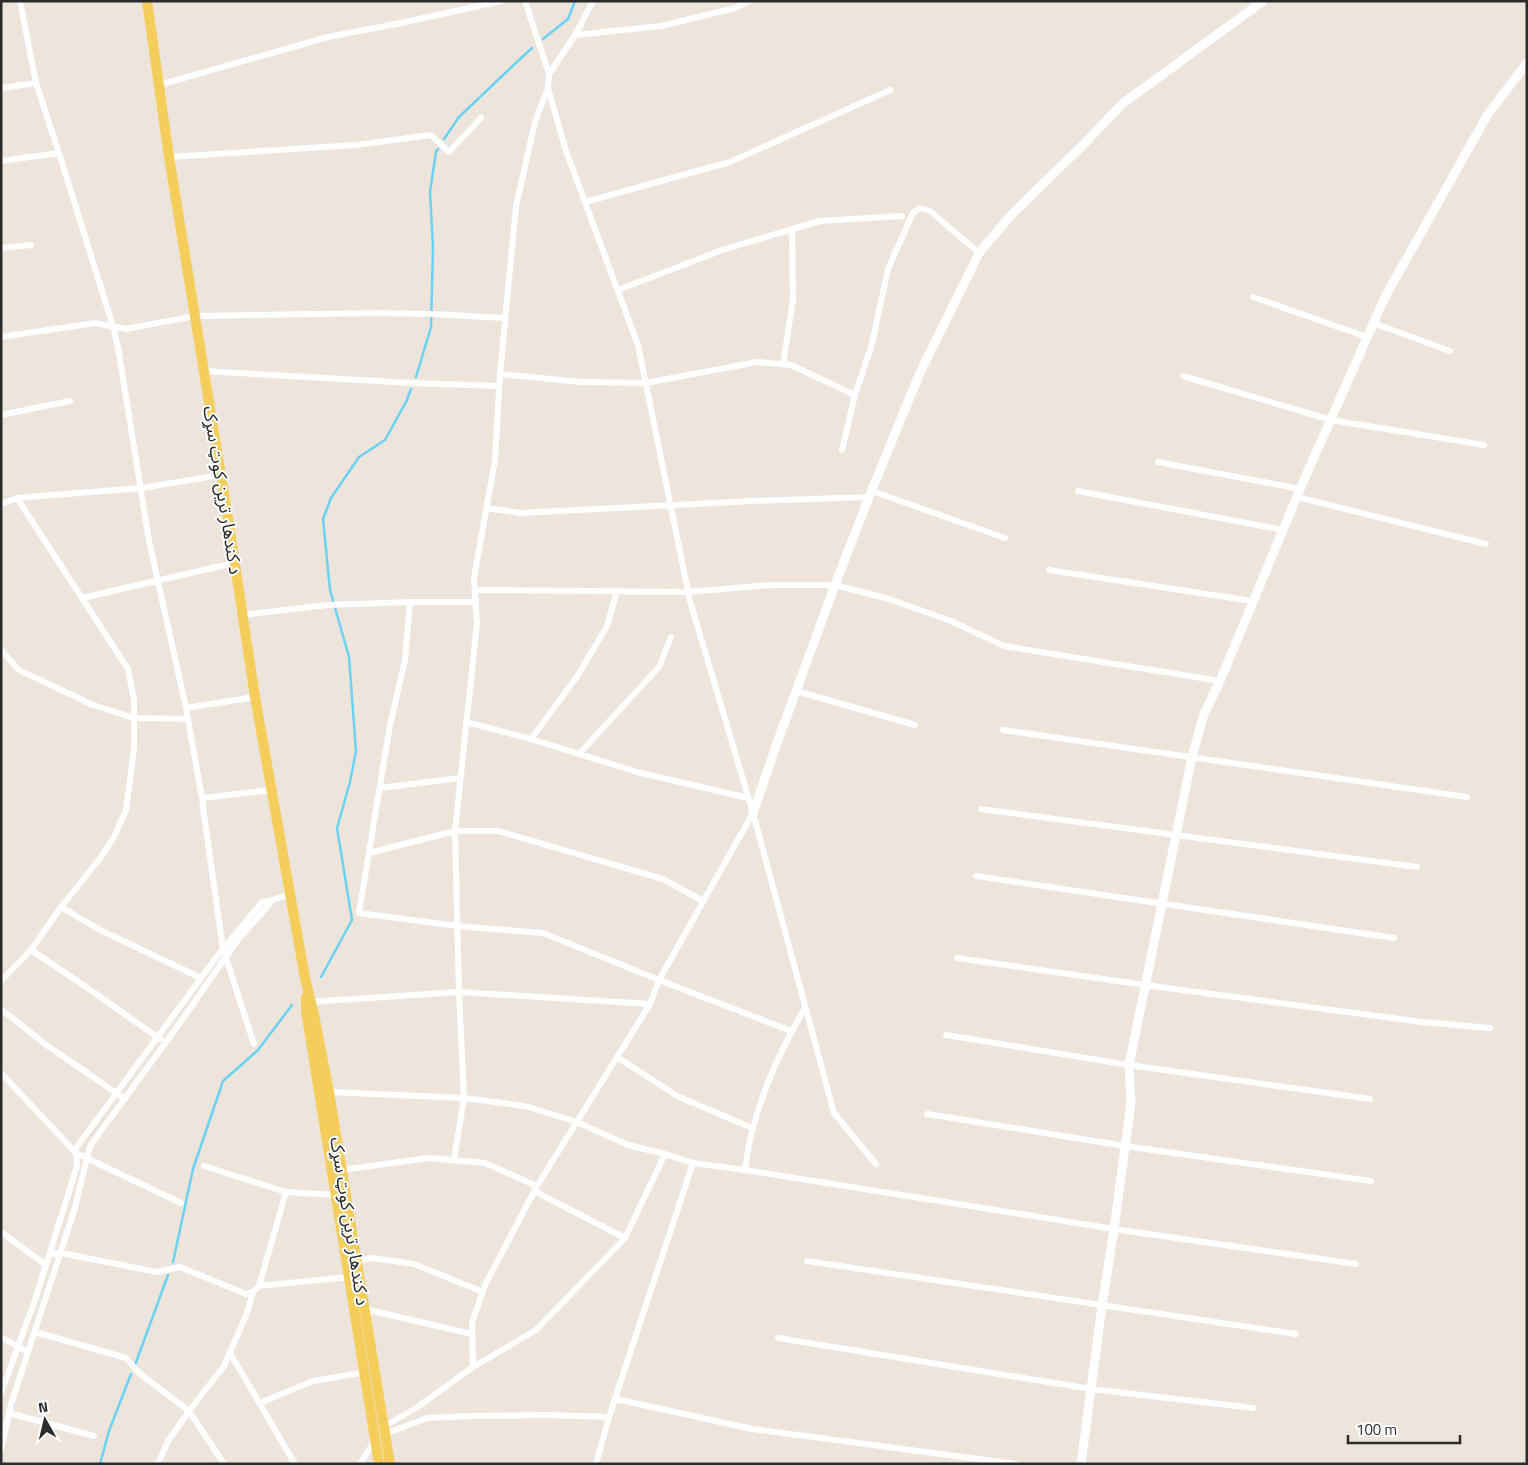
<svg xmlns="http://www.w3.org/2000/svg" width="1528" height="1465" viewBox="0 0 1528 1465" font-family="'Titillium Web','Noto Sans Arabic',sans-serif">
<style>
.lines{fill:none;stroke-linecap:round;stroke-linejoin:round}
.stream{stroke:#6cd2f2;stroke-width:2.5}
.street{stroke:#fff;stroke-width:6}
.secondary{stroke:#fff;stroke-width:9}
.primary{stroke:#f5cd5a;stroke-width:10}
.labels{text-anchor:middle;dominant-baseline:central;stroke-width:4;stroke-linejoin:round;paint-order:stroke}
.street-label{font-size:18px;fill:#2b2b2b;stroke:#fff}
</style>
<rect width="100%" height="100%" fill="#ede5dc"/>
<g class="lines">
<path class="stream" d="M543,39L568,19L575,1
M444,139L459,117L520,59L532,48
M416,377L431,327L433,248L430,192L436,152L438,149
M321,977L352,920L337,828L350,782L356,751L349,657L330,590L323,519L331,498L359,457L385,440L406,402L411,389
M173,1262L193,1169L223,1081L258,1050L292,1005
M135,1365L168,1275
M100,1464L109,1431L131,1374"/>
<path class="street" d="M20,1L36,83L59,153L113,326L118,347L149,541L186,708L202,798L204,815L223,949L254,1044
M575,35L661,26L735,8L749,1
M549,74L575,35L593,1
M159,85L328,37L401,23L501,1
M1,88L36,83
M548,88L566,151L638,345L690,601L753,813L834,1113L876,1164
M169,157L356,145L431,135L449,152L481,118
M1,161L59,153
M585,202L730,162L890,90
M1,248L31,245
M618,290L725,249L820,221L902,216
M1253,297L1367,337
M1373,323L1450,351
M1,337L95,323L126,329L195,316L377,313L432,314L505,318
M783,364L793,300L792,229
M204,371L412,383L499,386
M500,374L580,382L646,383L757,362L791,365L855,395
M1183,376L1331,420L1484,445
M1,415L70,401
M842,450L855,395L872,344L888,269L913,213L920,208L930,211L979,253
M1158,462L1300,489
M872,491L1005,538
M1078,491L1283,530
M1297,497L1486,544
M1,504L17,498L141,488L221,475
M486,508L520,513L752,501L869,497
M1049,570L1252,601
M475,590L688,592L771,585H835L889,599L951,621L1004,646L1220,681
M82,598L234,563
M410,602L405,660L390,725L359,913L457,926L543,933L659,980L791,1031
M242,615L328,605L410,602H476
M1,650L19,670L93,705L134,718L188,719
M796,691L915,725
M186,708L255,697
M466,722L531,739L637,772L748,798
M1003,730L1467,797
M531,739L578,675L607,626L617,591
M579,754L659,667L671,637
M380,788L460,778
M202,798L271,790
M981,809L1417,867
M369,853L455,831H498L663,879L703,901
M976,876L1394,938
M61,907L100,930L201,978
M31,950L89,989L160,1039
M957,958L1145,985L1422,1022L1490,1028
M1,981L31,950L61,907L101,857L114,837L126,810L134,749V700L128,669L17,498
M309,1002L459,992L650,1004
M1,1009L45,1044L125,1099
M946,1035L1129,1065L1370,1099
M617,1057L679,1097L752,1128
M1,1073L76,1153L181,1203
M329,1092L464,1098L525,1106L577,1122L628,1145L665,1154L693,1163L745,1170L1114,1229L1356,1264
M927,1114L1125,1146L1371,1181
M454,1160L464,1098L459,992L455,831L477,623L474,578L495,460L500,374L516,206L535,122L548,88L549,74L525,1
M204,1166L286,1192L335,1195
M341,1170L429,1158L485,1163L537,1186
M745,1170C747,1156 749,1141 753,1128C764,1086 783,1045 805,1008
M534,1191L625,1238
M1,1232L46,1265
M50,1254L61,1253L157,1272L180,1267L246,1294L253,1292L259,1286L349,1277
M356,1261L373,1258L414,1264L483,1292
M807,1261L1296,1334
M259,1286L286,1192
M364,1309L472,1334
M35,1332L126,1358L139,1373L189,1411L224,1464
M1,1337L28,1352
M778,1338L1091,1389L1253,1408
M230,1353L295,1464
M473,1367L472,1323L485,1285L537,1186L650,1004L659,980L753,813
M1,1393L35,1300L77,1166L76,1148L215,959L262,902L273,900L290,894
M616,1399L752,1429L1016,1464
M260,1403L313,1381L365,1372
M9,1413L94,1436
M383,1427L416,1408L473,1367L536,1330L625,1238L665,1154
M385,1434L427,1418L470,1416L548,1415L609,1417
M1,1450L11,1404L74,1211L90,1146L177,1027L237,941L273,900
M158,1464L168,1441L189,1411L224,1366L247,1313L253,1292
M360,1464L375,1440
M596,1464L609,1417L693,1163"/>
<path class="secondary" d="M753,813L777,743L835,585L869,497L919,375L979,253L1012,214L1085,143L1122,104L1263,1
M1081,1464L1102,1306L1114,1229L1131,1103L1129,1065L1192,757L1204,714L1220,681L1300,489L1385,297L1488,114L1527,63"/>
<path class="primary" d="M147,1L169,157L229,525L255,697L305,978L314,1015L329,1092L390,1464
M306,997V1011L379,1464"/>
</g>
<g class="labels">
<g class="street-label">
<text transform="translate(223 490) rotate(81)">د کندهار ترين کوټ سړک</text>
<text transform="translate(350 1221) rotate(81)">د کندهار ترين کوټ سړک</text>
</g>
</g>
<rect width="1528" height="1465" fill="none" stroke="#2b2b2b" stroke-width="5"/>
<g transform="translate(45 1420) rotate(352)" stroke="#ffffff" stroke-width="4" paint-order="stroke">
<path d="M0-4L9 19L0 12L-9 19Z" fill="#2b2b2b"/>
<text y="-8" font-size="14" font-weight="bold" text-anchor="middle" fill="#2b2b2b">N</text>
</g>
<path d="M1348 1435v8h112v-8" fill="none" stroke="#2b2b2b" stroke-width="2.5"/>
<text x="1356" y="1435" font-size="15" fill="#2b2b2b" stroke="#ffffff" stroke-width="4" paint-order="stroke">100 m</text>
</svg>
